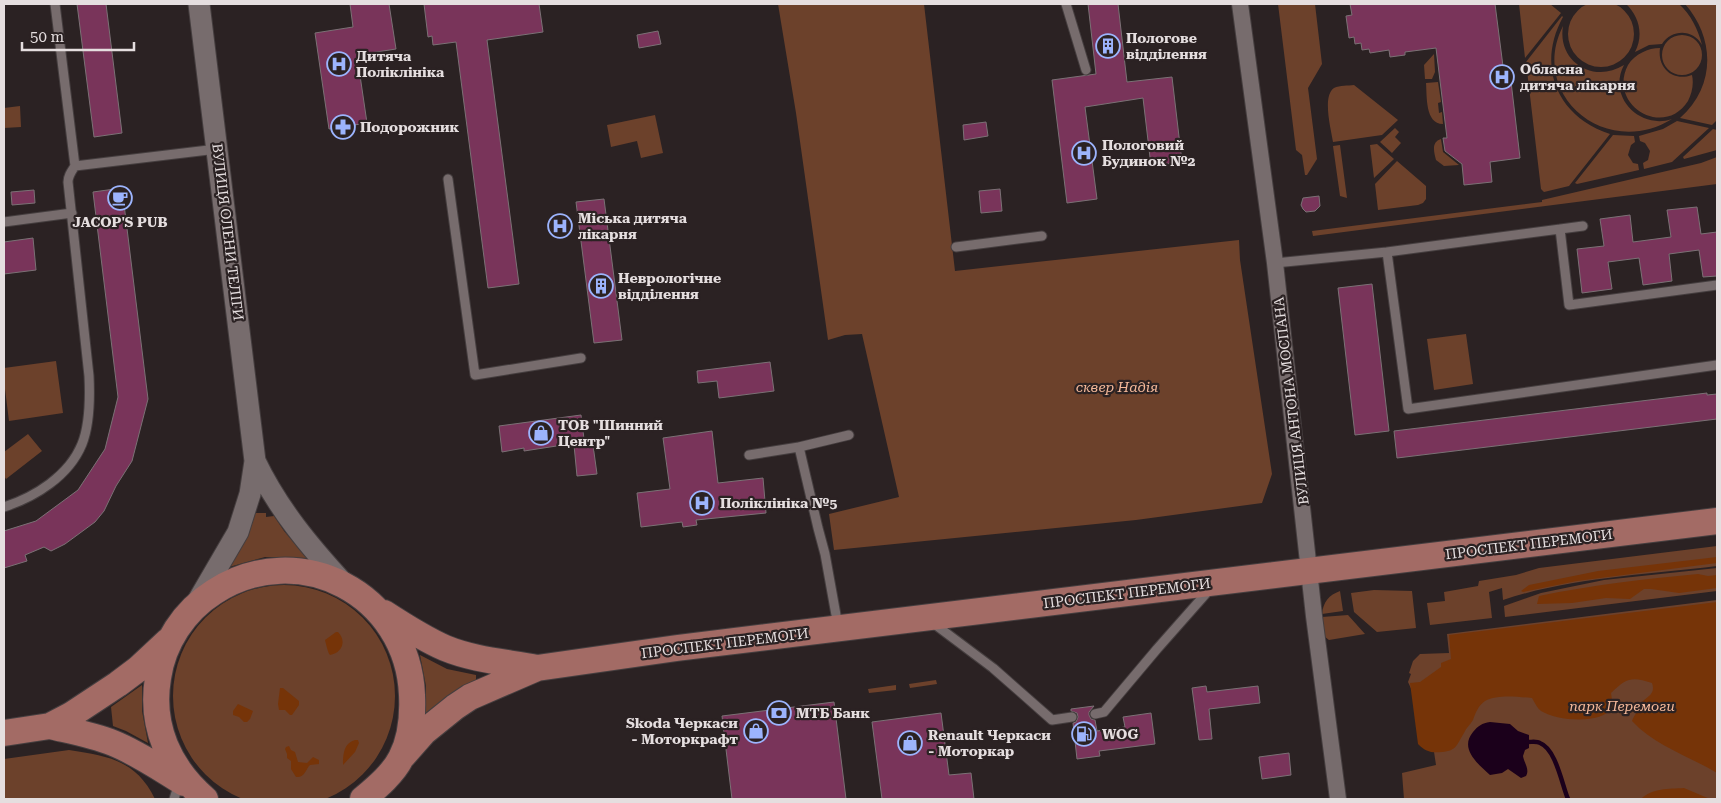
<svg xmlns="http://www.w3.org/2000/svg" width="1721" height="803" viewBox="0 0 1721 803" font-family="'Roboto Serif',serif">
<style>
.green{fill:#6c412b}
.forest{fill:#763408}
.water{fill:#1b001b}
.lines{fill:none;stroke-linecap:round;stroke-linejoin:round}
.stream{stroke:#1b001b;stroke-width:4.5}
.building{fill:#79345a;stroke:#7b7175}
.service-casing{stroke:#453e3f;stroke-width:11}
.minor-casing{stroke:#453e3f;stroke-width:18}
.tertiary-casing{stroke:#453e3f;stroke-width:23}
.primary-casing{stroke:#453e3f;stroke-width:28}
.service{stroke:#776c6d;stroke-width:9}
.minor{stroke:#776c6d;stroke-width:16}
.tertiary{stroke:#776c6d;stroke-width:21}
.primary{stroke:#a36b65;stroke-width:26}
.labels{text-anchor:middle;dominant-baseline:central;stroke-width:4.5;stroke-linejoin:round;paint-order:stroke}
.poi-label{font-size:14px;font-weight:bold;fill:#e5dedf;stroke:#2b2223;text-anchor:start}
.street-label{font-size:14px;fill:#e5dedf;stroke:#2b2223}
.park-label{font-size:14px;font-style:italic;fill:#f5b99a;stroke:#2b2223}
</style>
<rect width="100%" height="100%" fill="#2b2223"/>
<path class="green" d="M1568 34a33 33 0 1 1 66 0a33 33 0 1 1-66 0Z
M778,4H924L955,271L1239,240L1240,260L1272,474L1262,503L1136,520L834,550L829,514L899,497L862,334L845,335L828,340L796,113Z
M1278,4H1315L1322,64L1308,88L1317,159L1307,175H1305L1302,155L1296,150Z
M1519,4H1550L1561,13L1525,58Z
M1626,4H1679C1691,15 1698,29 1702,45C1693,29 1672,29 1662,44L1649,45L1635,52C1644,35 1639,16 1626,4Z
M1685,4H1717V120L1712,125L1680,118C1716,86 1715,38 1685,4Z
M1562,16L1563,17C1536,66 1557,117 1610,134L1569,186L1544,192L1541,189L1526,62Z
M1563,26C1557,62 1594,84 1624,65C1607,97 1640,130 1672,119C1606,160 1528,95 1563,26Z
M1662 55a20 20 0 1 1 40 0a20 20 0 1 1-40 0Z
M1660,48C1657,68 1673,82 1692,75C1694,84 1692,93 1688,101C1664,139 1607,105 1628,65C1635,54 1648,48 1660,48Z
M1434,54L1435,72L1432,79H1425L1424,65Z
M1438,82L1441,102L1438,103L1439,113L1442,112L1443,124C1425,124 1427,96 1426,83Z
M1354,85L1398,120L1382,135L1333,142C1331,129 1322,96 1334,88C1340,85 1348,86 1354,85Z
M20,106L21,127L4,128V108Z
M655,115L663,153L641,158L637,141L611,147L607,125Z
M1677,121L1709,128L1672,162L1644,169L1643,163L1648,160L1650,151L1645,143L1640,141L1639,136L1663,129Z
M1395,128L1399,132L1395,137L1401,143L1392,153L1380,142Z
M1713,129L1717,130V150L1684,159L1683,157Z
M1613,135L1634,136L1635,142L1631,145L1628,155L1633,163L1638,164L1639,170L1577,184L1575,183Z
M1441,139L1443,152L1459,165L1444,166L1436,160C1434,152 1431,142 1441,139Z
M1377,144L1394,159L1374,178L1370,145Z
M1340,145L1347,198L1340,196L1333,146Z
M1717,157V184L1313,236L1312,231L1542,202V200L1701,163Z
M1397,161L1426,186V199L1423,203L1418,205L1378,210L1375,184Z
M1466,334L1473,384L1434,390L1427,339Z
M56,361L63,413L9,421L4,381V368Z
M28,434L42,451L6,479L4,476V452Z
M255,513H266V517L274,516L284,531L307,558L265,557L229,567L249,529Z
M1717,546V566C1646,575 1572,577 1503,600L1502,588L1489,592L1492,618L1430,625L1427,603L1445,601L1444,592L1478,586L1479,581L1516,575L1539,568Z
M1717,568V591L1505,617L1504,606L1541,593L1604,580Z
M173 696a111 111 0 1 1 222 0a111 111 0 1 1-222 0Z
M1374,590L1412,591L1416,628L1377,632L1354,612L1351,593Z
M1340,591L1343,611L1322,614C1323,602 1329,595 1340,591Z
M1717,600V799H1404L1402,773L1436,765L1431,732L1408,682L1411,674L1409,673L1413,661L1420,654L1449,653L1447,634Z
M1348,615L1365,634L1329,640L1325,637L1322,617Z
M420,655L447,669L476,675V682L447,697L426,713V686Z
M936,680L937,684L910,688L909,684Z
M142,685V711L148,743L126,731L113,726L111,707Z
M896,685V690L869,693L868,689Z
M69,750C108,756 136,760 155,799H4V759Z"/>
<path class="forest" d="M1717,557V563L1577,581L1523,592L1521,591L1529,585L1598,571Z
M1698,574L1708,576L1717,575V588L1679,593L1651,589H1644L1630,599L1606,598L1572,603L1537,604L1539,596C1592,585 1644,579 1698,574Z
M1717,602V773C1689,756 1655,746 1632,721C1634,715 1639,711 1640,704C1647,696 1656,695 1652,683C1632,676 1626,678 1611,693L1613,707C1601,725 1558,721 1541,711C1537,708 1535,703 1532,698C1518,697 1498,694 1485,701C1478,706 1476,712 1473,720C1470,725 1466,728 1464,733C1457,744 1457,751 1442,752C1431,753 1426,752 1418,744L1410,683L1420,682L1441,667V663L1451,659L1449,635Z
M336,632H338C347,641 342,653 330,655C328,653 326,644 325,640Z
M280,688H283L299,701V705L292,715H290L285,710H279L278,704Z
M238,704L253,711L250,719L247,722H244L239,717L233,715V711Z
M355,740H358L359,743L355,752L343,765C343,754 344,743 355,740Z
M286,747L289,746L291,750L295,752L298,762L307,763L313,757L319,760V764L310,765C305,770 305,778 296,777L291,769V761L287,758V754L285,749Z
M1684,788L1710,799H1641C1652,788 1669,789 1684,788Z"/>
<path class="water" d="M1490,722L1510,724L1518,731L1529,735V748L1525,750L1523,756C1524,763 1530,769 1526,776L1521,778L1508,769L1502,773L1490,775C1478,764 1459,749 1473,732C1478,726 1482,723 1490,722Z"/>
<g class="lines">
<path class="stream" d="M1528,742C1532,742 1537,741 1540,743C1556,749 1562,785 1568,799"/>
</g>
<path class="building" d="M77,4H106L122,133L94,137Z
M350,4H389L396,49L357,55L367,123L329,129L315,33L353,27Z
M424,4H539L543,32L487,40L519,284L488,288L456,42L433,45L432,36L428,37Z
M1088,4H1118L1127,82L1172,77L1182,162L1151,166L1143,98L1085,107L1097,199L1067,203L1052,80L1096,74Z
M1350,4H1495L1504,74L1510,73L1520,158L1490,162L1492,182L1464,185L1462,164L1445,151L1443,138H1447L1436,48L1405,52V55L1390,57L1389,50L1370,53L1369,49L1362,50L1361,43L1355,44L1354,37L1349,38L1346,16L1352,15Z
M658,31L661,44L639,48L637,35Z
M986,122L988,136L964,140L963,125Z
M122,188L148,399L132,461L116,486L104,511L95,522L65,544L51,551L44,547L25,555L27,561L4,568V531L36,521L78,490L105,449L118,397L93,192Z
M1000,189L1002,211L981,213L979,191Z
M34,190L35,203L12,205L11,192Z
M1319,196L1320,206L1315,211L1306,212L1303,209L1301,205L1303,198Z
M604,199L622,340L594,343L576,202Z
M1697,207L1701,234L1717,232V276L1703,277L1699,250L1669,254L1672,281L1643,285L1639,258L1608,262L1612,289L1582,293L1577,249L1604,246L1600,219L1630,215L1633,242L1671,237L1667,210Z
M33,238L36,270L4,274V242Z
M1372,284L1389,431L1355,435L1338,288Z
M770,362L774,391L719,398L717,381L698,383L697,371Z
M1707,393V395L1717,394V419L1397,458L1394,431Z
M581,415L584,439L592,438L597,474L577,476L574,445L562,446L563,445L524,451V448L502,452L499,426Z
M712,431L718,483L763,478L766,513L696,520L697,525L683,527L682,522L641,527L637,493L670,489L663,438Z
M1206,686L1207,692L1258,686L1260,703L1209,709L1212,739L1199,740L1192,688Z
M834,702L846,799H732L722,716Z
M1094,706L1089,712V715L1091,719L1095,720L1097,731L1125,727L1123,717L1151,713L1155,744L1099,751L1100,756L1077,759L1073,723L1076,722L1078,717L1077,713L1071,711V709Z
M941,713L949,775L971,773L974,799H882L872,722Z
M1289,753L1291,775L1262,779L1259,757Z"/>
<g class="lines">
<g class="service-casing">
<path id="service" d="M55,4L75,166
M1066,4L1086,70
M448,179L475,375L581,358
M4,222L72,213
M1560,229L1569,305L1717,285
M956,247L1042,236
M1387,252L1583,226
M1275,263L1387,252L1408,409L1717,365
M799,447L849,435
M749,455L799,447L818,528L825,554L838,626
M4,507C35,497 69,476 82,444C90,424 90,397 89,376L68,182C68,176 71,172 75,166L217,149
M933,623L993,668L1052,720L1072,717
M1095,714L1104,712L1157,649L1210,589
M174,799L179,783"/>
</g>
<g class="minor-casing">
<path id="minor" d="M1240,4L1275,263L1314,616L1338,799"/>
</g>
<g class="tertiary-casing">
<path id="tertiary" d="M255,461C278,509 310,547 345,585
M196,604L238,532L250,494L255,461L199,4"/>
</g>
<g class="primary-casing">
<path id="primary" d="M384,613C404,626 424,639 445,648C474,660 506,662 537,668
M50,726C71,731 93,735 113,743C138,753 161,769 184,783
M4,733L50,726L71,715L118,684L138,669L168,641
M401,758L424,732L455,707L470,697L537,668L677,648L1717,521
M205,799C169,768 150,726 158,678C163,643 184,611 214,592C299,537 408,594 412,695C413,716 411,739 401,758C393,774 376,788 363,799"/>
</g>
<use href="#service" class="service"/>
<use href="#minor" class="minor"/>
<use href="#tertiary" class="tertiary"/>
<use href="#primary" class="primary"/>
</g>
<defs>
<g id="building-ring" transform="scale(1.25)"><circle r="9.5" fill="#2b2223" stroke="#9cb4fd" stroke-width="1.5"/><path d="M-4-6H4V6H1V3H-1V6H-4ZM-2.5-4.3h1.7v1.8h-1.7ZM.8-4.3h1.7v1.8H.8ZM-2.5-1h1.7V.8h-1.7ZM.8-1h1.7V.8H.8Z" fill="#9cb4fd"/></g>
<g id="hospital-ring" transform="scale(1.25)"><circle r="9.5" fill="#2b2223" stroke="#9cb4fd" stroke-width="1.5"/><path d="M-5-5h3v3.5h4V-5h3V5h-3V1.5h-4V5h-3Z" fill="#9cb4fd"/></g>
<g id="pharmacy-ring" transform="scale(1.25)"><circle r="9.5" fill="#2b2223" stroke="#9cb4fd" stroke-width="1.5"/><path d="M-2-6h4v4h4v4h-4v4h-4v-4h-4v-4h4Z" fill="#9cb4fd"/></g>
<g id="cafe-ring" transform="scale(1.25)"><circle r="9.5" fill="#2b2223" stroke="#9cb4fd" stroke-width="1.5"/><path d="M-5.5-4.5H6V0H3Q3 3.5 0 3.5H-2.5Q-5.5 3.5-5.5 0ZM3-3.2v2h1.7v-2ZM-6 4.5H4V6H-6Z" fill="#9cb4fd"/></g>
<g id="shop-ring" transform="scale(1.25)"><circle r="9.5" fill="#2b2223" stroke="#9cb4fd" stroke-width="1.5"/><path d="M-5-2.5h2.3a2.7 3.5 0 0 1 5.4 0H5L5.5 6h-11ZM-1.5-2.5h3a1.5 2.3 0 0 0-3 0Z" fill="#9cb4fd"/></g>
<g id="bank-ring" transform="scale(1.25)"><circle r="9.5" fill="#2b2223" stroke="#9cb4fd" stroke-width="1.5"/><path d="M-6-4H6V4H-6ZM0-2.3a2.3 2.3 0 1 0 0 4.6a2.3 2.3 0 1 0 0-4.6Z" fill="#9cb4fd"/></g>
<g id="fuel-ring" transform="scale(1.25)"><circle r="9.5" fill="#2b2223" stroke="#9cb4fd" stroke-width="1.5"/><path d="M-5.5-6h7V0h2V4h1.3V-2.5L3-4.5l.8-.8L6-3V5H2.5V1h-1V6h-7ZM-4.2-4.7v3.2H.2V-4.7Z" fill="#9cb4fd"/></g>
</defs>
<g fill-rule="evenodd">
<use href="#building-ring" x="1108" y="46"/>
<use href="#hospital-ring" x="339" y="64"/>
<use href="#hospital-ring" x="1502" y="77"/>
<use href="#pharmacy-ring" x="343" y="127"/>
<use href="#hospital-ring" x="1084" y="153"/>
<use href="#cafe-ring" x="120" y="198"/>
<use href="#hospital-ring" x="560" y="226"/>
<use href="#building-ring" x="601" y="286"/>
<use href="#shop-ring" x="541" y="433"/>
<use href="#hospital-ring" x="702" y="503"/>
<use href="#bank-ring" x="779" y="713"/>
<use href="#shop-ring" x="756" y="731"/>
<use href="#fuel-ring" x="1084" y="734"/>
<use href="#shop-ring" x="910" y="743"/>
</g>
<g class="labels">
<g class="poi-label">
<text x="1126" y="38">Пологове<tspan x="1126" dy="16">відділення</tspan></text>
<text x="356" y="56">Дитяча<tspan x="356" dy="16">Поліклініка</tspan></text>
<text x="1520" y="69">Обласна<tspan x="1520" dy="16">дитяча лікарня</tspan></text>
<text x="360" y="127">Подорожник</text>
<text x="1102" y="145">Пологовий<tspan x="1102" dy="16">Будинок №2</tspan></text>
<text x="578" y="218">Міська дитяча<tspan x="578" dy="16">лікарня</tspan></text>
<text x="120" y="222" text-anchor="middle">JACOP'S PUB</text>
<text x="618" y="278">Неврологічне<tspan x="618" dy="16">відділення</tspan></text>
<text x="558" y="425">ТОВ "Шинний<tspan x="558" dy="16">Центр"</tspan></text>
<text x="720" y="503">Поліклініка №5</text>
<text x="796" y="713">МТБ Банк</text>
<text x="738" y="723" text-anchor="end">Skoda Черкаси<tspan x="738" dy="16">- Моторкрафт</tspan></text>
<text x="1102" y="734">WOG</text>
<text x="928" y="735">Renault Черкаси<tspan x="928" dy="16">- Моторкар</tspan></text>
</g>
<g class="street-label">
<text transform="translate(228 232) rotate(83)">ВУЛИЦЯ ОЛЕНИ ТЕЛІГИ</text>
<text transform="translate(1291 401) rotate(-97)">ВУЛИЦЯ АНТОНА МОСПАНА</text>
<text transform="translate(1529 544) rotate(-7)">ПРОСПЕКТ ПЕРЕМОГИ</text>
<text transform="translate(1127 593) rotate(-7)">ПРОСПЕКТ ПЕРЕМОГИ</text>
<text transform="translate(725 643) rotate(-7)">ПРОСПЕКТ ПЕРЕМОГИ</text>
</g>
<g class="park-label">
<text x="1117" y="387">сквер Надія</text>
<text x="1622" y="706">парк Перемоги</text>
</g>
</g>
<rect width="1721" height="803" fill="none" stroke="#e5dedf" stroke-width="10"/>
<path d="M22 42v8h112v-8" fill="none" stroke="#e5dedf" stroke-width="2.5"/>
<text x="30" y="42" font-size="15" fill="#e5dedf" stroke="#2b2223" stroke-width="4" paint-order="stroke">50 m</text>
</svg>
